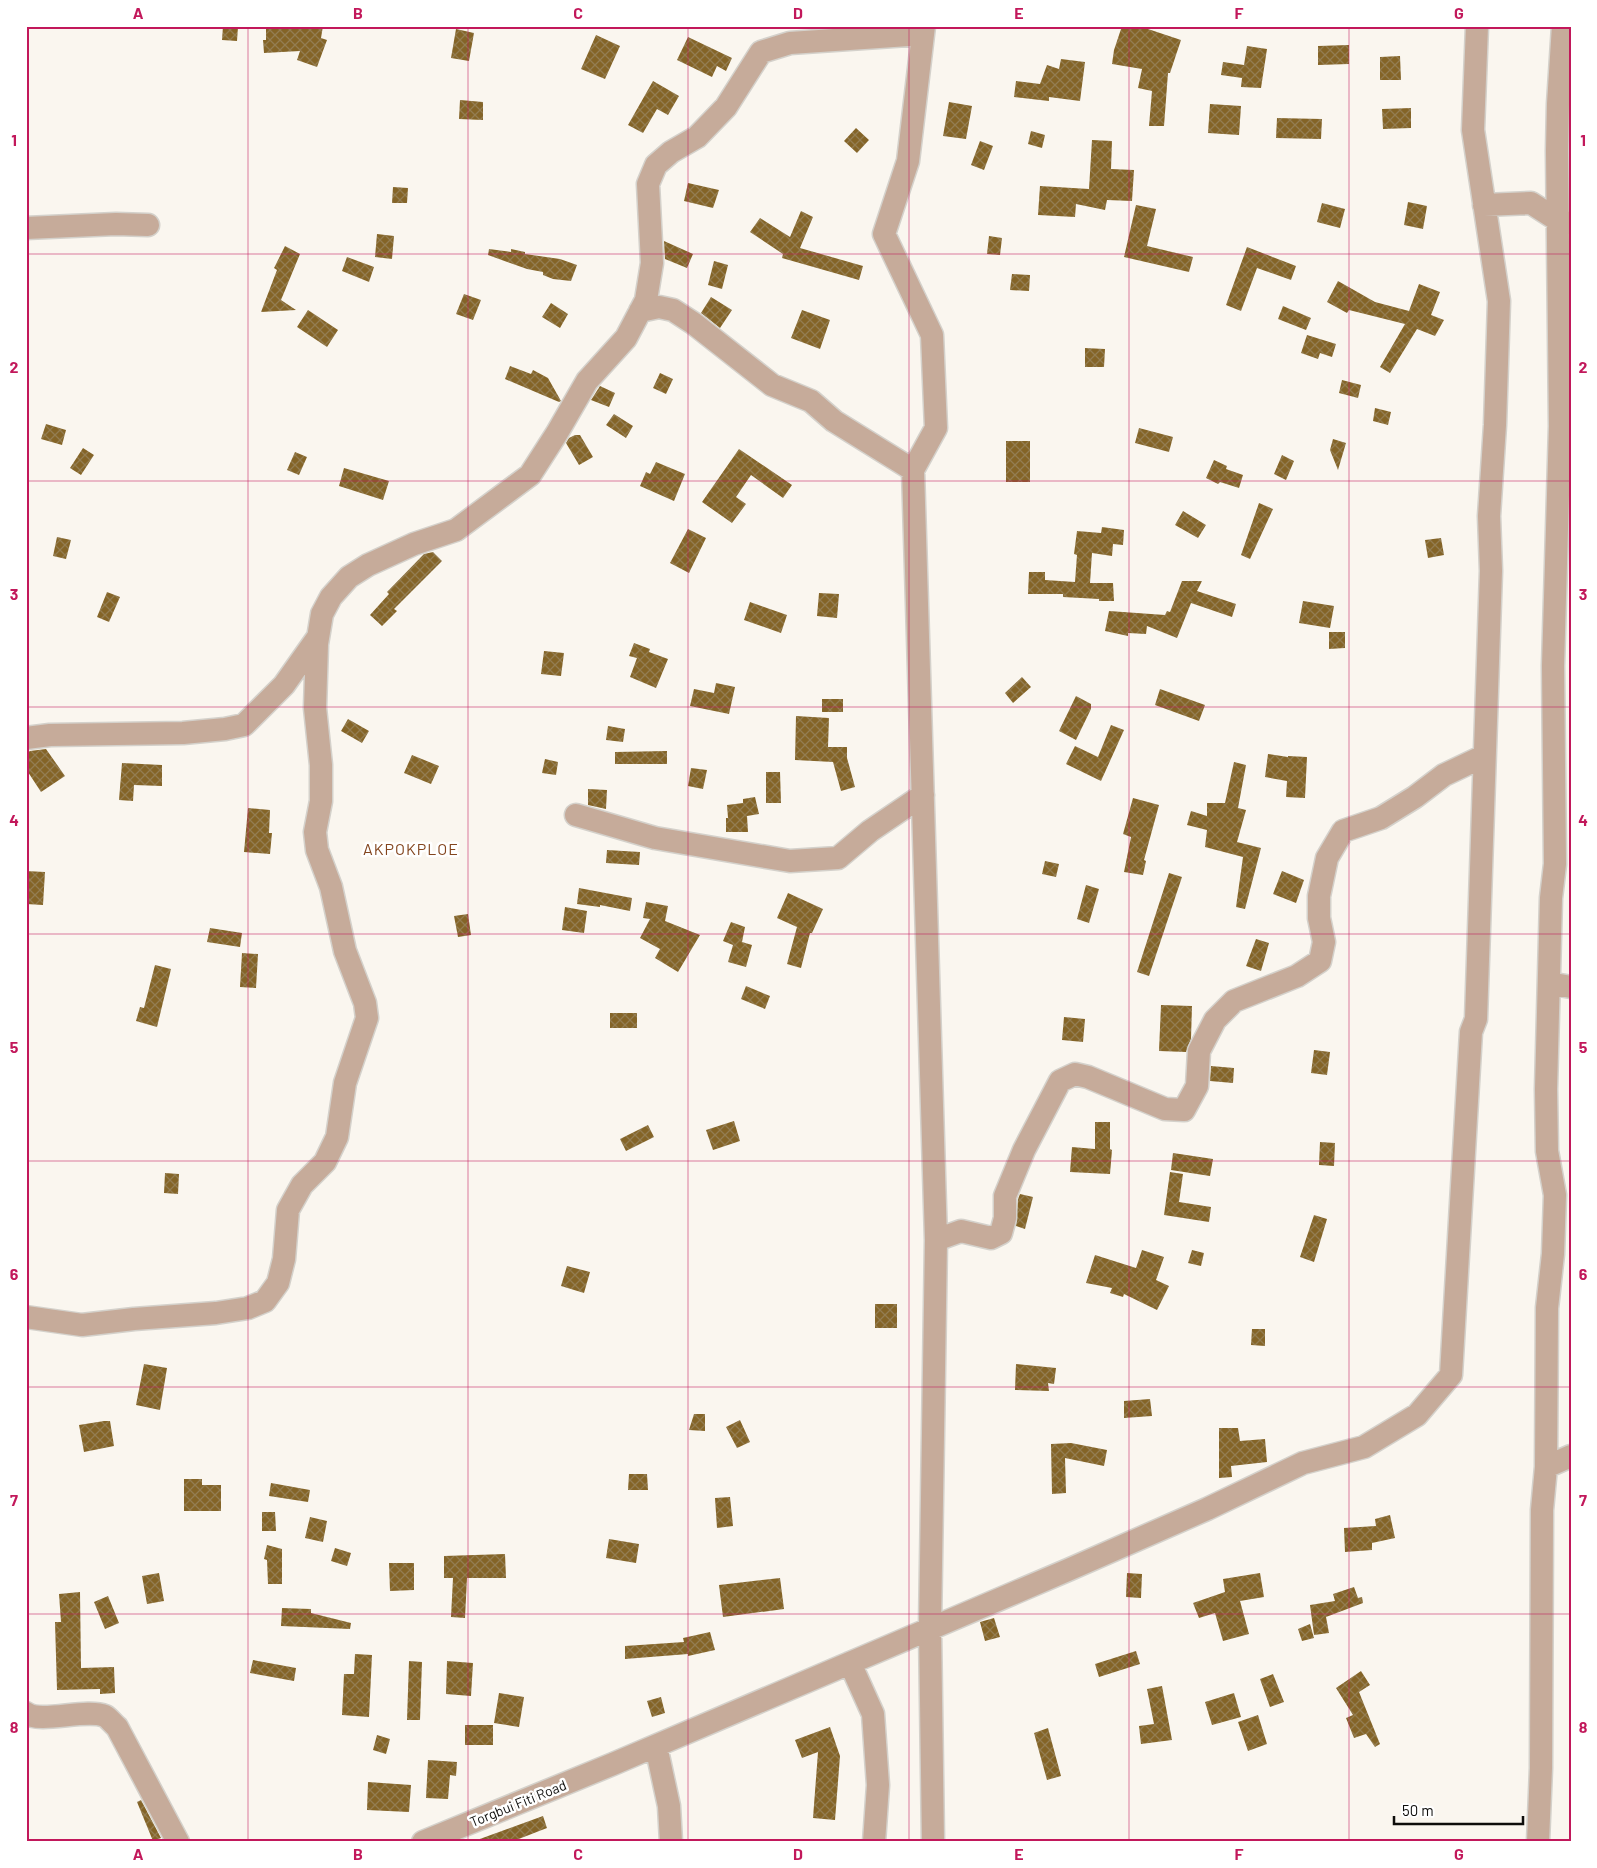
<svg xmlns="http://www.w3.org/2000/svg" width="1597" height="1868" viewBox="0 0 1597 1868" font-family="Barlow,sans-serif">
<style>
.building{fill:url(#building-cross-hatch)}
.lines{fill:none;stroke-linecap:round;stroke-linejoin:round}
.minor-casing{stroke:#d4d1cb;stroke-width:25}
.minor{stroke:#c6ab9a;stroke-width:22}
.grid{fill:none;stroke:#c2185b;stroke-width:1;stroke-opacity:0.55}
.labels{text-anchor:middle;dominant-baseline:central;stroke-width:5;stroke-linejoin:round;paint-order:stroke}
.street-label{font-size:14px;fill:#0e0d0b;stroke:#fff}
.quarter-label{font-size:16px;letter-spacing:1px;fill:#83451e;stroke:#fff}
.neatline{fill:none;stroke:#c2185b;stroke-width:2}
.grid-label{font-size:16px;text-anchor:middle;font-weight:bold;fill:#c2185b}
</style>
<defs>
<pattern id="building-cross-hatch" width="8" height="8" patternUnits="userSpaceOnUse" patternTransform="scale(1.25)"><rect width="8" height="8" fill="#846427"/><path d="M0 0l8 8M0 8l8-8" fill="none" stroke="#937d52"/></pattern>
</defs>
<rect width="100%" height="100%" fill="#faf6ef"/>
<path class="building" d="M223,26L238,27L237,41L222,40Z
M266,26H323L321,38L327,40L317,67L297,60L300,51L264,53L263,40H266Z
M1122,26H1139L1181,40L1170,73H1168L1164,126H1149L1152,91L1138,88L1142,69L1112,64L1114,50Z
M456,29L474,33L469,61L451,58Z
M596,35L620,46L605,79L581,69Z
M688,37L732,58L726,71L717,66L712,77L677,60Z
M1349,45V64L1318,65V46Z
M1247,46L1267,49L1261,88L1241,87L1242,78L1221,75L1223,62L1244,65Z
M1400,56L1401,80H1380V57Z
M1061,59L1085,62L1080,101L1049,97V101L1014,97L1016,81L1040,84L1047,65L1059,69Z
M653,81L679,96L668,115L657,109L643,133L628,125Z
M460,100L483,102V120L459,119Z
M949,102L972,106L966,139L943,136Z
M1210,104L1241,106L1239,135L1208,133Z
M1411,108V128L1383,129L1382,109Z
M1277,118L1322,119L1321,139L1276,138Z
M856,128L869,140L857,153L844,141Z
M1031,131L1045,135L1042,148L1028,144Z
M1092,140L1112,141L1111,169L1134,170L1132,201L1107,200L1105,210L1076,204L1075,217L1038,215L1040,186L1089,189Z
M980,141L993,146L984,170L971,165Z
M688,183L719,190L713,208L684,201Z
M393,187L408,188L407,203H392Z
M1408,202L1427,206L1423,229L1404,225Z
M1322,203L1345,209L1340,228L1317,222Z
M1136,205L1156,209L1147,246L1193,257L1189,272L1124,257Z
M801,211L813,217L800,248L863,266L859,280L782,258L783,254L750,232L760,218L790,237Z
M377,234L394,236L392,259L375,257Z
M989,236L1002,238L1000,255L987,254Z
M664,241L693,254L687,268L665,259Z
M285,246L300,254L281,300L296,310L261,312L277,270L274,268Z
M1247,247L1296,266L1291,280L1257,268L1241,311L1226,305Z
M489,249L511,252V249L525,252V254L560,259L577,265L571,281L553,279L543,275V272L527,269L488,255Z
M347,257L374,267L369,282L342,271Z
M714,261L728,265L722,289L708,285Z
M1012,274L1030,275L1029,291L1010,290Z
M1338,281L1375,302L1409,311L1419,284L1440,292L1431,315L1444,320L1435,336L1417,329L1390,373L1380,367L1405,324L1349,310L1347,313L1327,302Z
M464,294L481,300L473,320L456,314Z
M711,297L732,310L720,328L701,313Z
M551,303L568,314L560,328L542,317Z
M1283,306L1311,318L1306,330L1278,319Z
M308,310L338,330L327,347L297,327Z
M802,310L830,320L820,349L791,338Z
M1307,335L1336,344L1332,357L1320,353L1318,359L1301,353Z
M1085,348L1105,349L1104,367H1085Z
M510,366L531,374L533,370L548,378L561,401L559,402L505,379Z
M660,373L673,379L666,394L653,388Z
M1342,380L1361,385L1358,398L1339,393Z
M600,386L615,393L609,407L591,400Z
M1375,408L1391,412L1388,425L1373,421Z
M614,414L633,426L626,438L606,425Z
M46,424L66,430L62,445L41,439Z
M1139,428L1173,437L1169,452L1135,443Z
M575,435H580L593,457L579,465L566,443L569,438Z
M1333,439L1346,443L1338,470L1330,450Z
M1006,441H1030V482H1006Z
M83,448L94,455L81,475L70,468Z
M739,449L792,485L783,498L751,475L736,497L746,504L732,523L702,502Z
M295,452L307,457L299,475L287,470Z
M1282,455L1294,461L1286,480L1274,474Z
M1214,460L1227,466L1226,469L1243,475L1239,488L1220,482L1218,484L1206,478Z
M656,462L685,474L674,501L640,486L646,472L650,474Z
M344,468L389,481L383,500L339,486Z
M1259,503L1273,509L1250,559L1241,555Z
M1183,511L1206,525L1198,538L1175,525Z
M1102,527L1124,530L1123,545L1113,544L1112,556L1092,553L1090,583H1113L1114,601H1099V599L1063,597V594H1028L1029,572H1045V580L1075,582L1077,555L1074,554L1077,531L1101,533Z
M688,529L706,538L689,573L670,563Z
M57,537L71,540L66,559L53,556Z
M1441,538L1444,555L1428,558L1425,540Z
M433,552L442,561L394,609L397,611L382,626L370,615L389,594L387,592L424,554Z
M1182,581H1202L1197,591L1236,604L1232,617L1191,603L1177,638L1147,626L1146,634L1128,633V636L1105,631L1109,611L1165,615L1167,611L1170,612Z
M107,592L120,597L109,622L97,617Z
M819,593L839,594L837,618L817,616Z
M1303,601L1334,606L1330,628L1299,623Z
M750,602L787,615L781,633L744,620Z
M1329,632H1345V648L1329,649Z
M634,643L650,649L649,652L668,659L656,688L630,677L637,658L629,656Z
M544,651L564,653L561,676L541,674Z
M1022,677L1031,687L1013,703L1005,693Z
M716,683L735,687L729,714L690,706L694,689L714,693Z
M1160,689L1205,705L1199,721L1155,705Z
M1076,696L1091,704V709L1076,740L1059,731Z
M822,699H843V712H822Z
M796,716L829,718L828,747H847V758L855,787L841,791L833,762L795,760Z
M348,719L369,731L362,743L341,731Z
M1111,725L1124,730L1101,781L1066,764L1075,746L1098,757Z
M608,726L625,729L623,742L606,740Z
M46,749L65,776L41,792L26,769V753L30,751Z
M667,751V764H615V752Z
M1268,754L1288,757V756L1307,757L1305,798L1286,797L1287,781L1265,777Z
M412,755L439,766L431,784L404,773Z
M545,759L558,762L556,775L542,773Z
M1234,762L1246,765L1238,808L1246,810L1237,842L1261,848L1245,909L1236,907L1243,857L1205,847L1207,830L1187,825L1191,811L1207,816V803H1225Z
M122,763L162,765V786L134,785L133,801L119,800Z
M691,768L707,770L703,789L688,786Z
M766,772H780L781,803H766Z
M588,789L607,790L606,809L588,805Z
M755,797L759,814L747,816L748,832H726V818H728L727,805L743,803V799Z
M1133,798L1159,805L1144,860L1146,861L1143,875L1124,872L1131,837L1123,834Z
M248,808L270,810L269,833H272L270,854L244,852Z
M607,850L640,852L639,865L606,863Z
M1045,861L1059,864L1056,877L1042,874Z
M26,871L45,872L43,905L26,904Z
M1282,871L1304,880L1296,903L1273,894Z
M1169,873L1182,877L1149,976L1137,972Z
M1086,885L1099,889L1089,923L1077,919Z
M579,888L632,898L630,911L600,905V907L577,904Z
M788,893L823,909L812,933H810L801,968L787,964L797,927L777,918Z
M646,902L668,906L665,921L700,935L678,972L655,958L660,949L640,938L650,919L643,918Z
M565,907L587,911L584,933L562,930Z
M468,914L471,935L458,937L454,916Z
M731,922L745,927L742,942L752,945L746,967L728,962L733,945L723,941Z
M210,928L242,933L240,947L207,942Z
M1256,939L1269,943L1261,971L1246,966Z
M242,953L258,954L256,988L240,987Z
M155,965L171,969L157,1027L136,1021L140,1007L144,1008Z
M746,986L770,996L765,1009L741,999Z
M1161,1005L1192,1006L1191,1039L1186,1052L1159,1051Z
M610,1013H637V1028H610Z
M1064,1017L1085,1019L1083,1042L1062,1040Z
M1314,1050L1330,1052L1327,1075L1311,1073Z
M1211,1066L1234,1068L1233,1083L1210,1081Z
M734,1121L740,1141L713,1150L706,1130Z
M1095,1122H1110V1149L1112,1150L1110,1174L1070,1172L1072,1147L1095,1149Z
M648,1125L654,1137L626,1151L620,1139Z
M1320,1142L1335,1143L1334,1166L1319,1165Z
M1173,1153L1213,1159L1210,1176L1171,1170Z
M1170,1172L1183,1174L1179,1202L1211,1207L1209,1222L1164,1215Z
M165,1173L179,1174L178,1194L164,1193Z
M1020,1194L1033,1197L1025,1229L1016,1226L1018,1199Z
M1314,1215L1327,1219L1314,1262L1300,1257Z
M1142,1250L1164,1257L1156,1280L1169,1286L1157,1310L1124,1294L1123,1297L1110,1293L1112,1288L1086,1283L1095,1255L1136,1268Z
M1192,1250L1204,1253L1201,1266L1188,1263Z
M567,1266L590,1272L584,1293L561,1286Z
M875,1304H897V1328H875Z
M1252,1329H1265V1346L1251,1345Z
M144,1364L167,1368L160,1410L136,1405Z
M1016,1364L1056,1368L1054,1384L1048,1383L1049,1391L1015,1390Z
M1150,1399L1152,1416L1124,1418V1401Z
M694,1414H705V1431L689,1430Z
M740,1420L750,1442L737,1448L726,1427Z
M104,1421H110L114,1446L84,1452L79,1425Z
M1219,1428H1238L1240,1441L1265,1439L1267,1462L1231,1466L1232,1477L1219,1478Z
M1071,1443L1107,1450L1104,1466L1065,1458L1066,1493L1052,1494L1051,1444Z
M629,1474H647L648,1490H628Z
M184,1479H202V1485H221V1511H184Z
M271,1483L310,1490L308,1502L269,1496Z
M730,1497L733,1526L717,1528L715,1498Z
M262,1512H275L276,1531H262Z
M1390,1515L1395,1538L1372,1543V1550L1345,1552L1344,1528L1376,1526L1375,1519Z
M310,1517L327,1521L323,1542L305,1538Z
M609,1539L639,1544L636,1563L606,1558Z
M267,1545L282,1549V1584H268L267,1560L264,1559Z
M335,1548L351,1553L347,1566L331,1561Z
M505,1554L506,1578H467L465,1618L451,1617L453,1578H444V1556Z
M389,1563H414V1590L390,1591Z
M159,1573L164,1601L147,1604L142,1576Z
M1127,1573L1142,1574L1141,1598L1126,1597Z
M1260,1573L1264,1597L1240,1601L1249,1634L1223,1641L1215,1613L1199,1618L1193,1603L1225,1592L1223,1579Z
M780,1578L784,1609L723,1617L719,1585Z
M1354,1587L1358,1598L1362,1597L1363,1603L1326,1617L1329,1633L1314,1635L1310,1605L1335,1601L1333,1594Z
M80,1592L81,1668L114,1667L115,1693L100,1694V1689L57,1690L55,1622H61L59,1594Z
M108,1596L119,1623L105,1629L94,1602Z
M282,1608L311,1609V1613L351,1623L350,1629L281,1626Z
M994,1618L1000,1637L985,1641L980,1622Z
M1310,1624L1314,1638L1302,1641L1298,1629Z
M710,1632L715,1650L688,1656V1654L625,1659V1646L684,1642L683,1638Z
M1136,1651L1140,1664L1099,1677L1095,1664Z
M355,1654L372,1655L369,1717L342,1715L344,1674H354Z
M253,1660L296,1668L294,1681L250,1673Z
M409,1661L422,1662L420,1720H407Z
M447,1661L473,1663L471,1696L446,1694Z
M1361,1671L1370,1685L1359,1692L1380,1744L1375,1747L1366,1734L1354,1738L1346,1718L1353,1715L1336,1688Z
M1273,1674L1284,1702L1270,1707L1260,1679Z
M1162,1686L1172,1740L1141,1744L1139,1726L1154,1724L1147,1689Z
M499,1693L524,1697L519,1727L494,1723Z
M1234,1693L1241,1717L1212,1725L1205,1702Z
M661,1697L665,1713L652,1717L647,1701Z
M1258,1715L1267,1744L1248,1751L1238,1722Z
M465,1725H493V1745H465Z
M830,1727L840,1756L835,1820L813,1818L818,1752L802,1758L795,1740Z
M1048,1728L1061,1776L1047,1780L1034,1733Z
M377,1735L390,1739L386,1754L373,1750Z
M428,1760L457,1762L456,1776L450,1775L448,1799L426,1798Z
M368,1782L411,1785L409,1812L367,1810Z
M141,1800L161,1838L153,1841L137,1802Z
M543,1816L547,1828L511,1842H477V1840Z"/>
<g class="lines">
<g class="minor-casing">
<path id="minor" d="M924,26L908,161L884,234L932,335L936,428L913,470L936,1240L930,1628L933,1842
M1484,205L1531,203L1559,221L1570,223
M26,228L116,224L148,225
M640,311L659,307L673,310L693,323L772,385L811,401L834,421L913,470
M26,738L50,735L183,733L225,729L244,725L284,685L318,637
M576,815L655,838L790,861L838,858L870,831L923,795
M1549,983L1571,987
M936,1240L961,1231L991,1238L1001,1233L1005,1218V1196L1024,1150L1060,1081L1075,1074L1088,1077L1165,1109L1184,1110L1197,1086L1199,1051L1215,1020L1234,1001L1297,976L1320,961L1324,942L1319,918V896L1327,858L1343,831L1381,818L1415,797L1444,775L1484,756
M26,1317L82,1325L134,1319L216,1313L248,1308L265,1301L278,1283L284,1259L288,1210L302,1185L325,1162L337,1137L345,1083L367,1018L365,1003L345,951L331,887L317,850L315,832L321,801V765L315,708L317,644L322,614L331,597L349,577L368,565L414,544L456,530L530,475L557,433L587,381L626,338L646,300L652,263L648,184L656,165L671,152L697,137L726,107L761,52L790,43L923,34
M1546,1467L1571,1456
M850,1663L873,1714L878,1785L874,1842
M26,1713C40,1724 86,1708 105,1716C109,1718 113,1724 117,1727L178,1842
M656,1746L669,1806L671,1842
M423,1842L613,1764L1068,1570L1207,1509L1303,1463L1364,1447L1417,1415L1451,1375L1471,1032L1476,1019L1491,571L1489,516L1495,425L1499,301L1473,130L1477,26
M1538,1842L1541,1768L1542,1510L1546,1467L1547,1308L1553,1254L1555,1195L1547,1151L1546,1089L1551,898L1555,864L1553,666L1560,426L1557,151L1558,104L1563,26"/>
</g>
<use href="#minor" class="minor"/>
</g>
<path class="grid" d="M248,26V1842M468,26V1842M688,26V1842M909,26V1842M1129,26V1842M1349,26V1842M26,254H1571M26,481H1571M26,707H1571M26,934H1571M26,1161H1571M26,1387H1571M26,1614H1571"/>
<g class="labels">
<g class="street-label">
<text transform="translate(518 1803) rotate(-22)">Torgbui Fiti Road</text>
</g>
<g class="quarter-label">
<text x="411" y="848">AKPOKPLOE</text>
</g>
</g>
<rect width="1597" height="1868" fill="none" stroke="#ffffff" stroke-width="55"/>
<path d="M1394 1816v8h129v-8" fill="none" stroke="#0e0d0b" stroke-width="2.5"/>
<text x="1402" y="1816" font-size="15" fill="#0e0d0b" stroke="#ffffff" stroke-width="4" paint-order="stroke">50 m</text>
<rect x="28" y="28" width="1542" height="1812" class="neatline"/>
<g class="grid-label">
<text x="138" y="19">A</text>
<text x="358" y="19">B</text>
<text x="578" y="19">C</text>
<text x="798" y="19">D</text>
<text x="1019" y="19">E</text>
<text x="1239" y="19">F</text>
<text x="1459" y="19">G</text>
<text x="14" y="146">1</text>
<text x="1583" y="146">1</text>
<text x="14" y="373">2</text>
<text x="1583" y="373">2</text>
<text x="14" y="600">3</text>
<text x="1583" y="600">3</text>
<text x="14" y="826">4</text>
<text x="1583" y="826">4</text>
<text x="14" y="1053">5</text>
<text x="1583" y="1053">5</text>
<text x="14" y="1280">6</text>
<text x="1583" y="1280">6</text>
<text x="14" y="1506">7</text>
<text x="1583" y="1506">7</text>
<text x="14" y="1733">8</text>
<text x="1583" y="1733">8</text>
<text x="138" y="1860">A</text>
<text x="358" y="1860">B</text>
<text x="578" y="1860">C</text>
<text x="798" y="1860">D</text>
<text x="1019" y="1860">E</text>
<text x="1239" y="1860">F</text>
<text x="1459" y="1860">G</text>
</g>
</svg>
